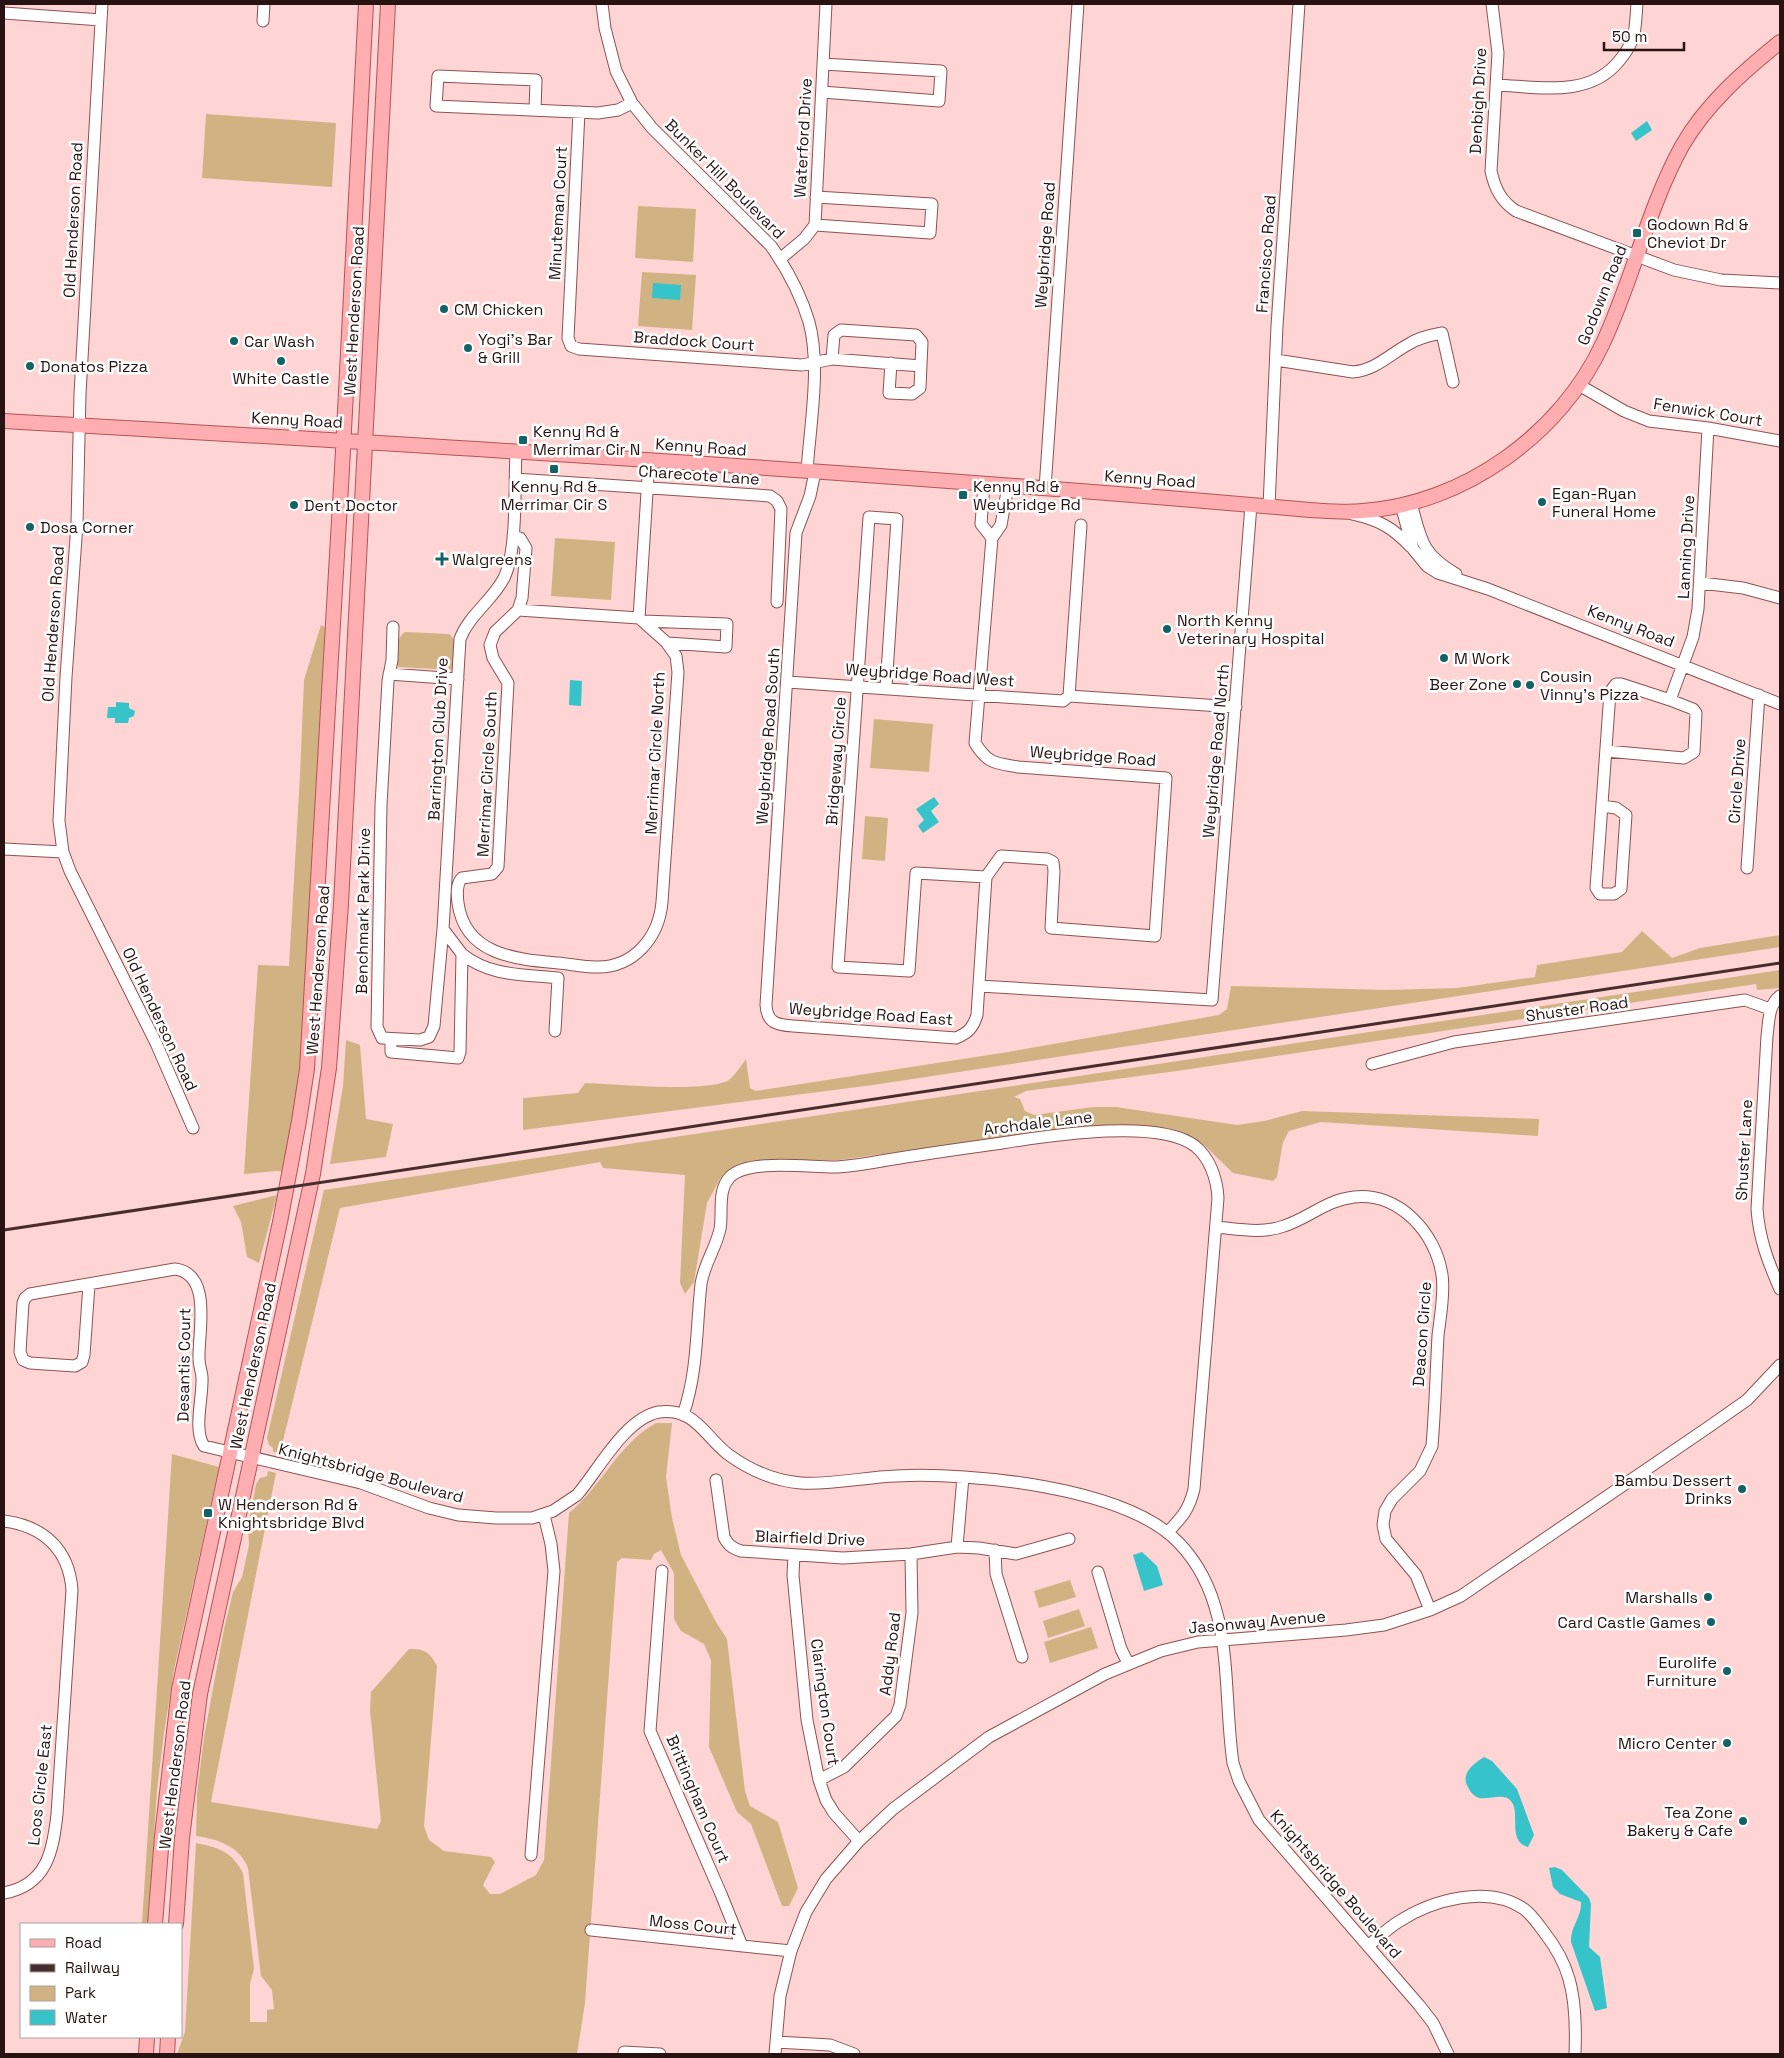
<svg xmlns="http://www.w3.org/2000/svg" width="1784" height="2058" viewBox="0 0 1784 2058" font-family="'Space Grotesk',sans-serif">
<style>
.green{fill:#d1b383}
.water{fill:#36c3c9}
.lines{fill:none;stroke-linecap:round;stroke-linejoin:round}
.minor-casing{stroke:#8c5252;stroke-width:13}
.major-casing{stroke:#b35457;stroke-width:16}
.minor{stroke:#fff;stroke-width:11}
.major{stroke:#feadb0;stroke-width:14}
.rail{stroke:#472d2d;stroke-width:3}
.poi-dot{fill:#126366;stroke:#fff;stroke-width:2}
.labels{text-anchor:middle;dominant-baseline:central;stroke-width:5;stroke-linejoin:round;paint-order:stroke}
.street-label{font-size:16px;fill:#291212;stroke:#fff}
.poi-label{font-size:16px;fill:#291212;stroke:#fff;text-anchor:start}
</style>
<rect width="100%" height="100%" fill="#fed5d4"/>
<path class="green" d="M206,114L336,123L332,187L202,178Z
M638,206L696,209L693,262L635,258Z
M642,272L696,275L692,330L638,326Z
M555,538L615,542L611,600L551,596Z
M321,625L325,627L306,1003L299,1083L284,1172L277,1171L244,1174L258,965L289,966L300,775L304,680Z
M405,632L449,634C459,641 453,659 453,670L398,667C396,657 395,638 405,632Z
M874,719L933,724L929,772L870,768Z
M865,816L888,818L885,861L862,859Z
M1642,931L1672,958L1700,948L1780,935V947L873,1085L523,1130V1098L578,1093L585,1083C614,1084 708,1093 729,1080C735,1075 741,1066 746,1059L750,1088L756,1091L1008,1052L1219,1015L1227,1009L1231,986L1387,990L1457,988L1535,977L1537,965L1622,952Z
M1780,970V988L1757,990L1756,984L1177,1071L1026,1091L1014,1097L1020,1099L1025,1111L1034,1115L1093,1107H1116L1237,1125L1264,1121L1302,1111L1539,1119L1538,1136L1321,1122L1289,1131L1283,1142L1277,1177L1273,1181L1233,1173L1204,1145L1185,1133L1166,1128L1111,1126L1047,1131L839,1160L775,1161L737,1169L720,1179L707,1203L694,1282L685,1294L680,1283L685,1175L603,1168L600,1162L340,1208L280,1453L273,1452V1448L269,1445L267,1438L324,1190Z
M346,1040L360,1045L366,1119L393,1124L386,1157L330,1164L343,1086Z
M277,1195L259,1263L247,1257L241,1222L233,1206Z
M656,1423H672L666,1477L672,1518L681,1555L716,1622L727,1639L745,1791L750,1806L778,1822L798,1888L789,1906H782L751,1824L737,1812L709,1747L711,1660L704,1644L681,1631L674,1619V1573L661,1550L654,1554L651,1560L622,1558L617,1562L585,2003L577,2054H177L185,2032L196,1843C220,1848 231,1851 243,1873L254,1969L250,1984V2022H267V2010L274,2009L272,1990L261,1976L248,1868C240,1846 217,1839 196,1836L197,1794L204,1737L224,1629L233,1592L242,1577L249,1545L248,1527L256,1484L260,1478L267,1476L268,1471L276,1473L211,1802L377,1829L381,1821L370,1710L371,1692L409,1649C424,1648 431,1653 437,1666L424,1826L429,1840L444,1851L491,1857L495,1862L483,1885L490,1894H500L536,1875L544,1860L569,1513C602,1486 618,1444 656,1423Z
M172,1454L219,1467L174,1670L164,1733L157,1790L148,1924H142Z
M1070,1580L1076,1597L1039,1608L1034,1591Z
M1079,1609L1085,1626L1048,1638L1043,1621Z
M1091,1627L1098,1648L1050,1663L1044,1642Z"/>
<path class="water" d="M1647,121L1652,130L1636,141L1631,133Z
M653,283L681,285L680,300L652,298Z
M570,680L582,681L581,706L569,705Z
M116,702L129,703V708L135,711L134,716L129,718L128,723H115V718H107L108,707H116Z
M934,797L939,804L931,811L939,822L923,833L918,826L924,820L916,809Z
M1142,1552L1157,1566L1163,1585L1144,1591L1133,1555Z
M1484,1757L1492,1761L1517,1789L1534,1835L1528,1847C1506,1841 1522,1811 1510,1800C1504,1793 1488,1800 1479,1798C1474,1796 1470,1792 1468,1787C1460,1774 1473,1764 1484,1757Z
M1555,1867L1562,1870L1589,1898L1591,1904L1589,1947L1600,1957L1607,2008L1595,2011L1571,1942C1570,1927 1582,1917 1581,1902L1560,1894L1553,1887L1549,1868Z"/>
<g class="lines">
<g class="minor-casing">
<path id="minor" d="M102,4L80,394L77,524L66,677L59,821L63,852L70,871L156,1043L193,1128
M602,4L605,28L616,71L632,103L652,128L771,246C787,269 801,295 809,322C821,366 810,425 807,471
M1492,4L1498,53L1491,171C1495,189 1501,201 1516,211L1674,270L1721,280L1780,283
M4,13L101,20
M263,21L264,4
M1497,85C1539,87 1589,98 1619,61C1624,55 1630,46 1633,38C1636,28 1636,15 1637,4
M822,92L939,101L941,71L823,64
M535,110L536,80L438,76L436,106L598,113L618,110L632,103
M579,112L568,338L571,346L579,349L802,365L832,359L921,366
M815,225L930,233L932,204L816,197
M780,259L804,239L815,225L826,4
M832,359L834,335L841,330L916,335L922,342L920,388L912,394L889,393L891,363
M1276,360L1353,372C1376,370 1390,354 1409,344C1418,338 1431,335 1442,333L1453,382
M1579,385L1624,411L1649,421L1708,428L1780,441
M815,472L810,496L796,533L766,1005C767,1023 777,1025 793,1026L956,1038C968,1033 973,1028 977,1015L986,877L1001,856L1047,859L1053,862L1054,871L1051,928L1155,936L1166,778L1018,767C995,763 988,764 975,743L992,538L1001,525L1008,486
M515,479L770,496L777,501L781,509L777,602
M984,484L981,524L992,538
M1045,489L1078,4
M1411,503C1421,539 1421,554 1456,574
M1401,505L1413,549L1427,566L1438,573L1488,589L1780,704
M1269,506L1277,326L1299,4
M1352,514C1379,520 1392,527 1411,547
M513,536L520,538L526,548L522,598L518,610L495,632L490,645L493,658L508,683L498,867L492,874L462,878C456,884 457,895 458,903C465,955 515,959 558,963C570,964 583,967 596,967C634,968 659,937 662,902L678,672L676,656L666,642L639,618
M1701,583L1743,588L1780,598
M518,610L639,618
M639,618L649,461
M643,621L727,624L726,647L668,643
M393,627L392,660L388,681L381,805L377,1027L382,1038L420,1040L429,1037L434,1026L443,929
M389,674L458,679
M788,682L1063,701L1069,696L1236,707
M886,688L897,519L869,517L838,967L909,971L916,873L986,877
M1069,696L1081,525
M1606,751L1684,758L1694,752L1696,713L1693,709L1670,700
M1602,806L1616,808L1626,815L1621,889L1614,894H1600L1596,888L1610,692L1616,684H1621L1670,700L1693,637L1698,609L1708,428
M4,849L63,852
M1747,868L1759,695
M462,954C491,977 523,974 558,978L555,1031
M979,986L1212,1000L1251,505
M1780,996C1768,1005 1769,1022 1767,1036L1757,1209C1759,1238 1768,1262 1780,1289
M391,1040V1052L458,1058L460,1052L462,954L443,929L460,639C469,615 492,601 504,578C518,549 514,486 516,453
M1372,1064L1454,1042L1745,1000L1770,1009
M1216,1227C1238,1229 1262,1234 1284,1226C1309,1218 1326,1200 1354,1197C1399,1192 1436,1233 1442,1275C1445,1292 1440,1318 1438,1336C1436,1373 1435,1410 1432,1446L1420,1471L1392,1499L1385,1511L1383,1525L1386,1539L1416,1575L1430,1610
M89,1285L84,1355L82,1362L75,1366L30,1363L23,1360L20,1352L23,1303L25,1298L30,1294L175,1269C213,1274 198,1333 199,1359C199,1366 202,1372 202,1378C203,1397 193,1430 204,1446L361,1483L429,1508L458,1515L496,1518H532L553,1511L577,1495C598,1471 625,1418 659,1412C695,1407 705,1437 729,1455C750,1470 775,1481 801,1483C832,1485 865,1477 896,1476C971,1472 1126,1487 1179,1543C1236,1602 1222,1688 1233,1763L1239,1781L1259,1820L1419,2005L1433,2023L1448,2054
M683,1415C698,1371 696,1330 701,1284C704,1264 716,1248 720,1229C723,1213 717,1190 730,1177C748,1158 813,1168 837,1167C854,1166 871,1163 887,1160C923,1154 959,1149 995,1144C1042,1137 1157,1117 1195,1146C1210,1158 1217,1179 1218,1198L1194,1489C1189,1510 1182,1517 1168,1532
M716,1480L724,1537C728,1545 732,1548 741,1551L843,1558L911,1554L957,1547L979,1548L1016,1554L1069,1539
M4,1521C43,1526 69,1549 72,1590L57,1814C53,1851 47,1885 4,1893
M957,1547L963,1477
M995,1550L996,1574L1022,1657
M794,1555L793,1575L807,1720L819,1780L826,1800L834,1813L859,1841
M662,1571L650,1731L721,1894L742,1946
M1098,1572L1121,1649L1128,1663
M819,1780L844,1767L896,1716L900,1705L912,1613L911,1554
M531,1855L554,1571L551,1544L544,1515
M591,1930L791,1951
M1368,1946C1378,1938 1387,1929 1398,1922C1432,1900 1488,1884 1524,1909C1532,1915 1538,1924 1544,1932C1555,1946 1564,1961 1569,1979C1576,2003 1576,2029 1575,2054
M776,2042L830,2045L854,2054
M624,2052L660,2054
M775,2054L780,1996L791,1951L806,1912L826,1879L859,1841L893,1809L989,1737L1105,1674L1161,1651L1198,1642L1346,1630L1384,1625L1430,1610L1461,1596L1710,1426L1747,1400L1780,1365"/>
</g>
<g class="major-casing">
<path id="major" d="M4,421C439,446 875,472 1310,510C1327,511 1345,513 1363,511C1464,504 1561,434 1603,343C1633,279 1648,208 1682,146C1706,104 1743,72 1780,42
M155,1924L162,1836L179,1689L280,1222L299,1121L307,1069L342,469L366,4
M176,1924L182,1838L200,1694L313,1174L329,1068L341,904L388,4
M146,2054L147,2037
M167,2054L168,2037"/>
</g>
<use href="#minor" class="minor"/>
<use href="#major" class="major"/>
<path class="rail" d="M4,1230L1780,963"/>
</g>
<g class="poi-dot">
<rect x="1632" y="228" width="10" height="10" rx="2.5"/>
<circle cx="444" cy="309" r="5"/>
<circle cx="234" cy="341" r="5"/>
<circle cx="468" cy="348" r="5"/>
<circle cx="281" cy="361" r="5"/>
<circle cx="30" cy="366" r="5"/>
<rect x="518" y="435" width="10" height="10" rx="2.5"/>
<rect x="549" y="464" width="10" height="10" rx="2.5"/>
<rect x="958" y="490" width="10" height="10" rx="2.5"/>
<circle cx="1542" cy="502" r="5"/>
<circle cx="294" cy="505" r="5"/>
<circle cx="30" cy="527" r="5"/>
<path d="M439.5 551.5h5v5h5v5h-5v5h-5v-5h-5v-5h5z"/>
<circle cx="1167" cy="629" r="5"/>
<circle cx="1444" cy="658" r="5"/>
<circle cx="1517" cy="684" r="5"/>
<circle cx="1530" cy="685" r="5"/>
<circle cx="1742" cy="1489" r="5"/>
<rect x="203" y="1508" width="10" height="10" rx="2.5"/>
<circle cx="1708" cy="1597" r="5"/>
<circle cx="1711" cy="1622" r="5"/>
<circle cx="1727" cy="1671" r="5"/>
<circle cx="1727" cy="1743" r="5"/>
<circle cx="1743" cy="1821" r="5"/>
</g>
<g class="labels">
<g class="street-label">
<text transform="translate(1478 101) rotate(-87)">Denbigh Drive</text>
<text transform="translate(803 138) rotate(-87)">Waterford Drive</text>
<text transform="translate(725 179) rotate(45)">Bunker Hill Boulevard</text>
<text transform="translate(558 213) rotate(-87)">Minuteman Court</text>
<text transform="translate(73 220) rotate(-87)">Old Henderson Road</text>
<text transform="translate(1045 245) rotate(-86)">Weybridge Road</text>
<text transform="translate(1266 254) rotate(-86)">Francisco Road</text>
<text transform="translate(1602 295) rotate(-68)">Godown Road</text>
<text transform="translate(354 311) rotate(-87)">West Henderson Road</text>
<text transform="translate(694 341) rotate(4)">Braddock Court</text>
<text transform="translate(1708 412) rotate(9)">Fenwick Court</text>
<text transform="translate(297 420) rotate(3)">Kenny Road</text>
<text transform="translate(701 447) rotate(4)">Kenny Road</text>
<text transform="translate(699 475) rotate(4)">Charecote Lane</text>
<text transform="translate(1150 479) rotate(4)">Kenny Road</text>
<text transform="translate(1686 547) rotate(-87)">Lanning Drive</text>
<text transform="translate(53 624) rotate(-86)">Old Henderson Road</text>
<text transform="translate(1631 626) rotate(21)">Kenny Road</text>
<text transform="translate(930 675) rotate(4)">Weybridge Road West</text>
<text transform="translate(768 736) rotate(-86)">Weybridge Road South</text>
<text transform="translate(438 739) rotate(-87)">Barrington Club Drive</text>
<text transform="translate(1216 751) rotate(-85)">Weybridge Road North</text>
<text transform="translate(655 753) rotate(-87)">Merrimar Circle North</text>
<text transform="translate(1093 756) rotate(4)">Weybridge Road</text>
<text transform="translate(836 761) rotate(-86)">Bridgeway Circle</text>
<text transform="translate(487 774) rotate(-87)">Merrimar Circle South</text>
<text transform="translate(1737 781) rotate(-86)">Circle Drive</text>
<text transform="translate(363 911) rotate(-89)">Benchmark Park Drive</text>
<text transform="translate(318 970) rotate(-86)">West Henderson Road</text>
<text transform="translate(1577 1009) rotate(-8)">Shuster Road</text>
<text transform="translate(871 1014) rotate(4)">Weybridge Road East</text>
<text transform="translate(160 1019) rotate(65)">Old Henderson Road</text>
<text transform="translate(1038 1123) rotate(-7)">Archdale Lane</text>
<text transform="translate(1744 1150) rotate(-87)">Shuster Lane</text>
<text transform="translate(1422 1334) rotate(-86)">Deacon Circle</text>
<text transform="translate(184 1365) rotate(-89)">Desantis Court</text>
<text transform="translate(253 1366) rotate(-78)">West Henderson Road</text>
<text transform="translate(371 1473) rotate(15)">Knightsbridge Boulevard</text>
<text transform="translate(810 1538) rotate(2)">Blairfield Drive</text>
<text transform="translate(1257 1622) rotate(-5)">Jasonway Avenue</text>
<text transform="translate(890 1654) rotate(-83)">Addy Road</text>
<text transform="translate(825 1702) rotate(82)">Clarington Court</text>
<text transform="translate(175 1765) rotate(-83)">West Henderson Road</text>
<text transform="translate(40 1785) rotate(-84)">Loos Circle East</text>
<text transform="translate(698 1799) rotate(67)">Brittingham Court</text>
<text transform="translate(1336 1884) rotate(49)">Knightsbridge Boulevard</text>
<text transform="translate(693 1925) rotate(6)">Moss Court</text>
</g>
<g class="poi-label">
<text x="1647" y="224">Godown Rd &amp;<tspan x="1647" dy="18">Cheviot Dr</tspan></text>
<text x="454" y="309">CM Chicken</text>
<text x="478" y="339">Yogi's Bar<tspan x="478" dy="18">&amp; Grill</tspan></text>
<text x="244" y="341">Car Wash</text>
<text x="40" y="366">Donatos Pizza</text>
<text x="281" y="378" text-anchor="middle">White Castle</text>
<text x="533" y="431">Kenny Rd &amp;<tspan x="533" dy="18">Merrimar Cir N</tspan></text>
<text x="554" y="486" text-anchor="middle">Kenny Rd &amp;<tspan x="554" dy="18">Merrimar Cir S</tspan></text>
<text x="973" y="486">Kenny Rd &amp;<tspan x="973" dy="18">Weybridge Rd</tspan></text>
<text x="1552" y="493">Egan-Ryan<tspan x="1552" dy="18">Funeral Home</tspan></text>
<text x="304" y="505">Dent Doctor</text>
<text x="40" y="527">Dosa Corner</text>
<text x="452" y="559">Walgreens</text>
<text x="1177" y="620">North Kenny<tspan x="1177" dy="18">Veterinary Hospital</tspan></text>
<text x="1454" y="658">M Work</text>
<text x="1540" y="676">Cousin<tspan x="1540" dy="18">Vinny's Pizza</tspan></text>
<text x="1507" y="684" text-anchor="end">Beer Zone</text>
<text x="1732" y="1480" text-anchor="end">Bambu Dessert<tspan x="1732" dy="18">Drinks</tspan></text>
<text x="218" y="1504">W Henderson Rd &amp;<tspan x="218" dy="18">Knightsbridge Blvd</tspan></text>
<text x="1698" y="1597" text-anchor="end">Marshalls</text>
<text x="1701" y="1622" text-anchor="end">Card Castle Games</text>
<text x="1717" y="1662" text-anchor="end">Eurolife<tspan x="1717" dy="18">Furniture</tspan></text>
<text x="1717" y="1743" text-anchor="end">Micro Center</text>
<text x="1733" y="1812" text-anchor="end">Tea Zone<tspan x="1733" dy="18">Bakery &amp; Cafe</tspan></text>
</g>
</g>
<rect width="1784" height="2058" fill="none" stroke="#291212" stroke-width="10"/>
<rect x="20" y="1923" width="162" height="115" fill="#ffffff" stroke="#a9a0a0"/>
<rect x="30" y="1939" width="25" height="8" fill="#feadb0" stroke="#a9a0a0"/>
<text x="65" y="1948" font-size="15" fill="#291212">Road</text>
<rect x="30" y="1964" width="25" height="8" fill="#472d2d" stroke="#a9a0a0"/>
<text x="65" y="1973" font-size="15" fill="#291212">Railway</text>
<rect x="30" y="1986" width="25" height="15" fill="#d1b383" stroke="#a9a0a0"/>
<text x="65" y="1998" font-size="15" fill="#291212">Park</text>
<rect x="30" y="2010" width="25" height="15" fill="#36c3c9" stroke="#a9a0a0"/>
<text x="65" y="2023" font-size="15" fill="#291212">Water</text>
<path d="M1604 42v8h80v-8" fill="none" stroke="#291212" stroke-width="2.5"/>
<text x="1612" y="42" font-size="15" fill="#291212" stroke="#ffffff" stroke-width="4" paint-order="stroke">50 m</text>
</svg>
